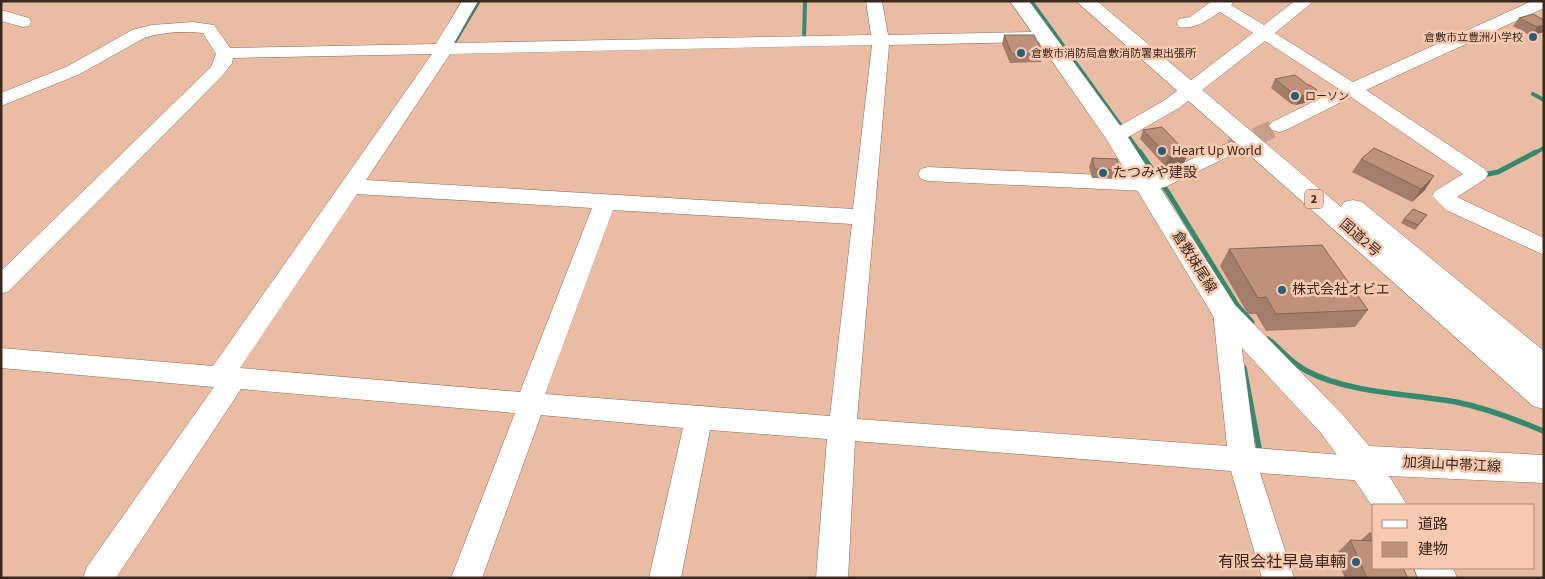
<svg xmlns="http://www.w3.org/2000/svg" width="1545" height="579" viewBox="0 0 1545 579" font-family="'Source Sans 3','Noto Sans JP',sans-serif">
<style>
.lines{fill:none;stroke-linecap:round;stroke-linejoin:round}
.stream-far2{stroke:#348a6f;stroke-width:4}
.stream-far1{stroke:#348a6f;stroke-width:5}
.stream{stroke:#348a6f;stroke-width:5.5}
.minor-tunnel{stroke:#c79e89;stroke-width:18;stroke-dasharray:18 9;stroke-linecap:butt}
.minor-casing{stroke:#946a54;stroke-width:1}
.major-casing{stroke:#946a54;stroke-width:1}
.highway-casing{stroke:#946a54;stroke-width:1}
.minor{fill:#fff;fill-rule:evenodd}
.major{fill:#fff;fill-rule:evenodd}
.highway{fill:#fff;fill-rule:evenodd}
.wall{fill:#a37d69}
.shaded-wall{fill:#846655}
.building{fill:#bd917a;stroke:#846655}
.poi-dot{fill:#256078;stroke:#f7c9b0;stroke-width:2}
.labels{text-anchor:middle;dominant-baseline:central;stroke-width:5;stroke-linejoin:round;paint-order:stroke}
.far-poi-label{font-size:11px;fill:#39281e;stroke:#f7c9b0;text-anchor:start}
.shield{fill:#f7c9b0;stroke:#72584a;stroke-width:1}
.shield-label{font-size:12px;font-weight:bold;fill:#39281e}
.poi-label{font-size:14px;fill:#39281e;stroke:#f7c9b0;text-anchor:start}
.street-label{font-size:14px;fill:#39281e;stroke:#f7c9b0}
.near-poi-label{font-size:16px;fill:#39281e;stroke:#f7c9b0;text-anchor:end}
</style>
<rect width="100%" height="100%" fill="#eabca4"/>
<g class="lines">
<path class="stream-far2" d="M1031,1L1141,154
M804,39L805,1
M451,48L479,1
M1533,94L1544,100
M1533,154L1544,148"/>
<path class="stream-far1" d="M1140,152L1169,194L1237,305L1252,322
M1483,175L1498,172L1536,152
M1268,339L1273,344"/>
<path class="stream" d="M1272,342C1283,353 1294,364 1307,371C1347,393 1411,394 1456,402C1486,408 1515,419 1543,431
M1244,368L1260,453"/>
<path class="minor-tunnel" d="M1231,148L1279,126"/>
<g class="minor-casing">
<path id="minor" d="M462,1H478L454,43L871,35L866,1H882L888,35L1034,32L1040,33L1043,37L1040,41L1034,42L889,45L857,419L1227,446L1213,312L1216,306L1225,303L1234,306L1237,312L1255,448L1366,457L1376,460L1380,469L1376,478L1366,481L1260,473L1294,578H1262L1231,471L855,441L848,578H816L827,439L710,430L681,578H649L683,428L541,415L482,578H451L515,413L241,389L116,578H83L87,567L214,387L1,368V348L213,366L432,54L233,58L232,63L223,75L9,291L1,294V271L211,67L216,54L203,33C184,31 162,32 144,38L80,74L1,106V93L68,66L132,30L152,25L193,22L214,25L230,48L436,44ZM872,45L853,209L366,180L450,54ZM357,194L592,208L520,392L240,368ZM613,210L852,224L830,416L545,394Z
M1212,1H1234L1231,5L1264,25L1295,1H1314L1275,33L1353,82L1532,1H1544V8L1366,90L1485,169L1488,174L1485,179L1457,197L1544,238V255L1446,210L1432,196L1435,191L1463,174L1351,97L1286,130L1279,132L1272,130L1269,126L1272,122L1339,89L1265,41L1179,108L1123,140L1116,142L1109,140L1106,136L1109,132L1165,100L1253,33L1220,12C1207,20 1195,30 1179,27L1177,23L1179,19L1190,17Z
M1,10L29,18L31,22L29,26L23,27L1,21Z
M1231,142L1238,144L1241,148L1238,152L1165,187L1146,191L928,181L921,179L918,174L921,169L928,167L1146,177L1153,176Z"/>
</g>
<g class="major-casing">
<path id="major" d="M1010,1H1029L1124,131L1235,305L1343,415L1369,446L1544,455V483L1389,476L1407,505H1374V509L1348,470L1321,433L1215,319L1105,137Z
M1414,568H1453L1457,578H1418Z"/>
</g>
<g class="highway-casing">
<path id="highway" d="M1076,1H1097L1341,207L1344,202L1353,200L1362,202L1544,351V409L1533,406Z"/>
</g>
<use href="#minor" class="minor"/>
<use href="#major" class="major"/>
<use href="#highway" class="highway"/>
</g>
<path class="wall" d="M1519,18L1544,20L1531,36L1513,26Z
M1004,35L1043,53L1041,62L1010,63L1002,44Z
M1275,79L1308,85L1317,90L1312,99H1310L1308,102L1296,105L1291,104L1271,88Z
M1143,130L1184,163L1165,166L1140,139Z
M1092,158L1120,170L1117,179L1092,178L1089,167Z
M1361,159L1425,190L1412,202L1352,172Z
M1427,215L1415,230L1401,223L1404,219Z
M1229,249L1368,310L1355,327L1266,331L1256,314H1248L1220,266Z
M1369,533L1408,578H1345L1335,555L1350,540H1361Z"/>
<path class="shaded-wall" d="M1544,25V32L1531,36L1537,27Z
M1317,90L1312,99H1310L1308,102L1296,105L1301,96L1310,91Z
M1188,154L1184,163L1165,166L1169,157Z
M1434,176L1425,190L1412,202L1421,189Z"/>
<path class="building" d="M1533,14L1544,20V25L1537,27L1519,18Z
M1004,35H1034L1043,53L1012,54Z
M1295,75L1308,85H1310L1317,90L1310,91L1313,94L1301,96L1295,95L1275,79Z
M1162,127L1188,154L1169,157L1143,130Z
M1374,148L1434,176L1421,189L1361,159Z
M1092,158L1117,159L1120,170L1095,169Z
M1413,209L1427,215L1418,225L1404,219Z
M1322,245L1368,310L1276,314L1266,297L1258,298L1229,249Z
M1369,533H1374V568H1403L1408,578H1367L1350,540L1373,541Z"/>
<g class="poi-dot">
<circle cx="1533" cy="37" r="5"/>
<circle cx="1021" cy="53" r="5"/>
<circle cx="1295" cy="96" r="5"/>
<circle cx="1162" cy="151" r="5"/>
<circle cx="1103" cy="173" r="5"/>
<circle cx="1282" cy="290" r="5"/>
<circle cx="1356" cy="562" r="5"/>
</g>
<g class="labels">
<g class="far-poi-label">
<text x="1523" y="37" text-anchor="end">倉敷市立豊洲小学校</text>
<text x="1031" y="53">倉敷市消防局倉敷消防署東出張所</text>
<text x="1305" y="96">ローソン</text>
</g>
<rect class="shield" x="1305" y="189.5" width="18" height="19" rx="4"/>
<g class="shield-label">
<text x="1314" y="199">2</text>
</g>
<g class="poi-label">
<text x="1172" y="151">Heart Up World</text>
<text x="1113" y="173">たつみや建設</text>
<text x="1292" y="290">株式会社オビエ</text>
</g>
<g class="street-label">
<text transform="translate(1360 238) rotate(41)">国道2号</text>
<text transform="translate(1194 262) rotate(58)">倉敷妹尾線</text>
<text transform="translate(1452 465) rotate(3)">加須山中帯江線</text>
</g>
<g class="near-poi-label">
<text x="1346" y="562">有限会社早島車輛</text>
</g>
</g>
<rect width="1545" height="579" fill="none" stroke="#39281e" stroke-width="5"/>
<rect x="1372" y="504" width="162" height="65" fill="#f7c9b0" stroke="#ab8976"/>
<rect x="1382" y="520" width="25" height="8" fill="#ffffff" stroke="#ab8976"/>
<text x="1418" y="529" font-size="15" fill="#39281e">道路</text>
<rect x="1382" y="542" width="25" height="15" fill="#bd917a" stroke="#ab8976"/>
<text x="1418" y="554" font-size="15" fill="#39281e">建物</text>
</svg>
